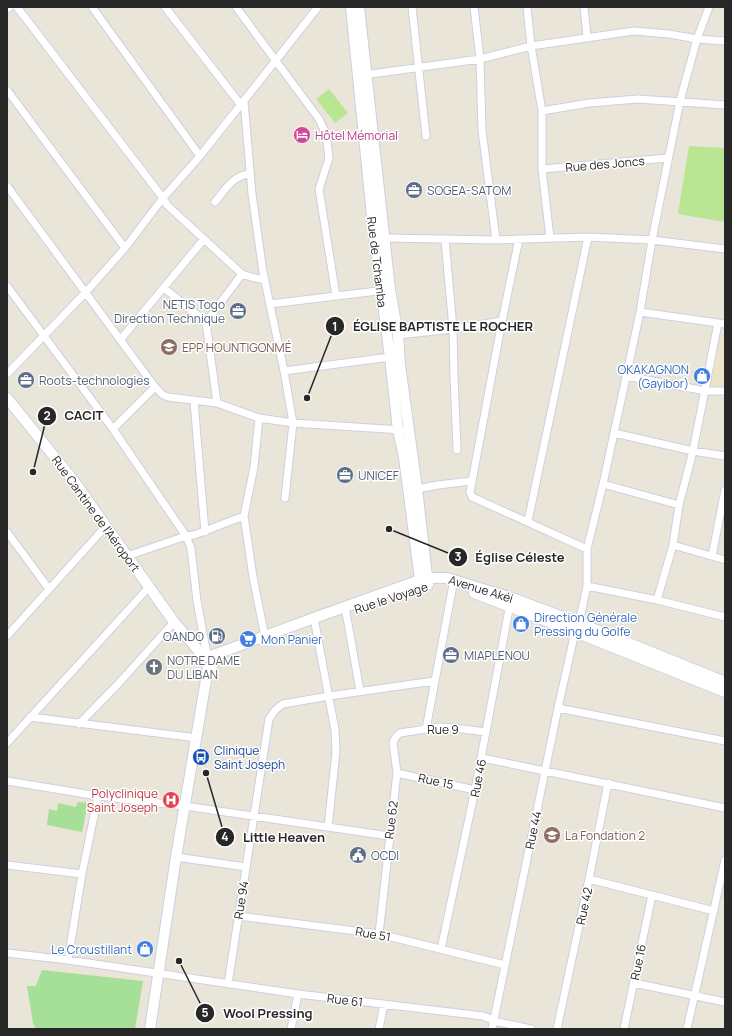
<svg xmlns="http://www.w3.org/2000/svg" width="732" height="1036" viewBox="0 0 732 1036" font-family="Manrope,sans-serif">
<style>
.education{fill:#ebe4c8}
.green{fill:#a6df97}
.pitch{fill:#b8e693}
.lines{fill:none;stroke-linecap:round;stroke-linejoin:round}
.street-casing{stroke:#cecfe0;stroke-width:9}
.secondary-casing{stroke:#cecfe0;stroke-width:12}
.street{stroke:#fff;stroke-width:7}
.secondary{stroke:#fff;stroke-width:10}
.labels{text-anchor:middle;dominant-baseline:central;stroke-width:3;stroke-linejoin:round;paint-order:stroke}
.hotel-label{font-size:12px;fill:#b23c85;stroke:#fff;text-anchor:start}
.street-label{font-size:12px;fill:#272727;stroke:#fff}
.service-label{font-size:12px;fill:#4e5e75;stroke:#fff;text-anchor:start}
.education-label{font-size:12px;fill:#785e54;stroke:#fff;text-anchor:start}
.shop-label{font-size:12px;fill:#366cbe;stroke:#fff;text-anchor:end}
.worship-label{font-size:12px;fill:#5b616d;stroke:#fff;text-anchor:start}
.transit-label{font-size:12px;fill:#164399;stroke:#fff;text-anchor:start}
.health-label{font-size:12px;fill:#be3a42;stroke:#fff;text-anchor:end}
.leader{fill:none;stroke:#272727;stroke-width:1.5}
.callout-dot{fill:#272727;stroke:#fff;stroke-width:1.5}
.mark-label{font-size:12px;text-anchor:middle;font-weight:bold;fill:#fff}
.callout-label{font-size:13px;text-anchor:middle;font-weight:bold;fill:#272727;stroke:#fff;stroke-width:3;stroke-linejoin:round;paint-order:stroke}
</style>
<rect width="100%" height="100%" fill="#eae5d9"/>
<path class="education" d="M722,333H725V387H710Z"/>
<path class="green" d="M78,802L88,803L82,832L47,825L49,809L57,811L58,803L76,807Z
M42,970L143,981L135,1029H36L33,1023L27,986H36Z"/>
<path class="pitch" d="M329,89L348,113L335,123L316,99Z
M689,146L725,148V222L678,214Z"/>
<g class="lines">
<g class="street-casing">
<path id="street" d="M17,7L163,198L167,205L242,274L251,277L265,280
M92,7L200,156
M165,7L241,105
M236,7L319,119L326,134L329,158L319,189L336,296
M412,7L426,136
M474,7L480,59L482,130L496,240
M527,7L531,46L542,111V169L550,238
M584,7L587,37
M7,9L10,7
M364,75L480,59L531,46L634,31L669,34L697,39L725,41
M7,90L125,248
M244,101L252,194L263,272L284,371L293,423L285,498
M542,111L589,103L638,99L725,105
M542,169L668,158
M7,186L155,387L163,395L168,397L217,403L259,418L293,423L402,430
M215,202C225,190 233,175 250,174
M385,238L496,240L588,237L652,240L725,249
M445,239L453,329L454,376L457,450
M519,239L502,321L470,492L472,497L587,549
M7,286L113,429L186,536L191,548L197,601L207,655
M164,288L206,322L217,403
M270,304L386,290
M640,312L725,324
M206,322L242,274
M398,335L453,329L502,321
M121,339L204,239
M284,371L390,357
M7,374L86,292L125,248L163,198L200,156L318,7
M626,376L706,391H725
M194,401L205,532
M259,418L254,467L244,516L253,577L266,642
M113,429L155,387
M614,433L693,451L725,456
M603,484L679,505
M417,489L438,485L471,481
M528,521L588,237
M7,532L49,589
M673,545L725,560
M127,556L186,536L194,535L244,516
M712,556L725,490
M587,586L657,600L725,617
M657,600L673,545L679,505L693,451L718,323
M346,612L360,691
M314,618L335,730L336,752L328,827
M7,636L106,526
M558,708L725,741
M30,717L197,738
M79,724L118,684L174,622
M426,729L453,585L455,581
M7,743L149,587
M482,758L725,808
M397,773L475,790
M7,781L98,796L185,806L389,836
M176,857L246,867
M7,865L82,874
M589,879L714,911
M239,916L379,934L505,965
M379,934L397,773L393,743C394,738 396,736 400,733L440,727L454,728L486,732
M441,949L475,790L510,604
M7,953L68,960L298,994L483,1016L498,1022L531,1029
M68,960L82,874L98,796
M634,983L725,1002
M228,984L269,719C273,712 276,708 283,704L329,696L434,681
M291,1029L298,994
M379,1029L384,1004
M492,1029L558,708L575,632L579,623L587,586V549L603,484L640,312L652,240L680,101L697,39L709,7
M557,1029L589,879L608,783
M624,1029L652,895
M687,1029L725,860"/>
</g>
<g class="secondary-casing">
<path id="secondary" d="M351,7L374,236L390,357L398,430L404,457L421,587
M359,7L390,290L398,335L400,365L417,489L428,585
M7,398L74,481L174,622L204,657
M474,593L575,632L725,692
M204,657L207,655L211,656L314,618L420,580L430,578H447L512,598L579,623L725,682
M150,1029L176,857L208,668L212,666L214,662"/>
</g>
<use href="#street" class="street"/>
<use href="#secondary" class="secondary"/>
</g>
<defs>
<g id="hotel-disc" transform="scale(0.9)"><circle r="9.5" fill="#d1479c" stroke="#fff"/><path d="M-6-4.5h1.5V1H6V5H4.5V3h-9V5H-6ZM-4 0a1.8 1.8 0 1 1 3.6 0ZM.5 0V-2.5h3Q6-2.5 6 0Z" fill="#fff"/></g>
<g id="office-disc" transform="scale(0.9)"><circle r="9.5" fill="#5c6f8a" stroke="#fff"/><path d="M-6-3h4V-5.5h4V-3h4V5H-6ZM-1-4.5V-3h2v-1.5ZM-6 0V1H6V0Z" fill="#fff"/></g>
<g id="school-disc" transform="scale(0.9)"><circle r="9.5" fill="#8d6e63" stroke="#fff"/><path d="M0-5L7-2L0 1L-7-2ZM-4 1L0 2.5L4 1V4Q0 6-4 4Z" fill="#fff"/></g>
<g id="shop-disc" transform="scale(0.9)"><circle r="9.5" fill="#3f7fe0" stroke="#fff"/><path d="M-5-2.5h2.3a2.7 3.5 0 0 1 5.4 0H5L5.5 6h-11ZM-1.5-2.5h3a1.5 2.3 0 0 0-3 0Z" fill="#fff"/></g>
<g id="fuel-disc" transform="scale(0.9)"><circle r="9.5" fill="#5c6f8a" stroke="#fff"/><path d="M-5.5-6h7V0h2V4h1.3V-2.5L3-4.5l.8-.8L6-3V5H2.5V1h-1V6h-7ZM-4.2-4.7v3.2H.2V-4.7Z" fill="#fff"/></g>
<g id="supermarket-disc" transform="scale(0.9)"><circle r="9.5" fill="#3f7fe0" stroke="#fff"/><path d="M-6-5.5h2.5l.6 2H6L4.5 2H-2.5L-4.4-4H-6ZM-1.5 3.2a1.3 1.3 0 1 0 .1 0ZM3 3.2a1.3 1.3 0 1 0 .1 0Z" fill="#fff"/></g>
<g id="church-disc" transform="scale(0.9)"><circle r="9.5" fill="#6b7280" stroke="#fff"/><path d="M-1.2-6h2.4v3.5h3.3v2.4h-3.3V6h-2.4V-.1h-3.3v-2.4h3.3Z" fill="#fff"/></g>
<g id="bus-disc" transform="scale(0.9)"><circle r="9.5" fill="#1a4fb4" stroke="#fff"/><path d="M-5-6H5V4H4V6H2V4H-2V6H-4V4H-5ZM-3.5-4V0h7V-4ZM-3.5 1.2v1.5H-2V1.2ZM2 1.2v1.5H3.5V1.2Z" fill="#fff"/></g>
<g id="hospital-disc" transform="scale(0.9)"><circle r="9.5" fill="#e0444e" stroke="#fff"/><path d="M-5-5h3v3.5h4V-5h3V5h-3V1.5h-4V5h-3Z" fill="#fff"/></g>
<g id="civic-disc" transform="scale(0.9)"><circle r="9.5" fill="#5c6f8a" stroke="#fff"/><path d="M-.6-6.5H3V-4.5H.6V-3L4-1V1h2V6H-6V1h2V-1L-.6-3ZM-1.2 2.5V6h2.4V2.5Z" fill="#fff"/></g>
</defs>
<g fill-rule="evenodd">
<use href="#hotel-disc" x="302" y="135"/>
<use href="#office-disc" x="414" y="190"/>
<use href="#office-disc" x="238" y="311"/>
<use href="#school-disc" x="169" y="347"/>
<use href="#shop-disc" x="702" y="376"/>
<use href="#office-disc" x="26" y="380"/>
<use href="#office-disc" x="345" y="475"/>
<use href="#shop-disc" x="521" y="624"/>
<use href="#fuel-disc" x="217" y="636"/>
<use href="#supermarket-disc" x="248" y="639"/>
<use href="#office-disc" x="451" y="655"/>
<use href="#church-disc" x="154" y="667"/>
<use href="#bus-disc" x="201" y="757"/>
<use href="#hospital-disc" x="171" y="800"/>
<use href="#school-disc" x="552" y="835"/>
<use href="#civic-disc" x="358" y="855"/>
<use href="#shop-disc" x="145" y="949"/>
</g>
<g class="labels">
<g class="hotel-label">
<text x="315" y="135">Hôtel Mémorial</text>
</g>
<g class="street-label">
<text transform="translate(605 164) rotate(-5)">Rue des Joncs</text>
<text transform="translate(377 262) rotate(83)">Rue de Tchamba</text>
<text transform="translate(96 514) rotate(54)">Rue Cantine de l'Aéroport</text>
<text transform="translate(481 589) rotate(17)">Avenue Akéi</text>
<text transform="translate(391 598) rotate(-18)">Rue le Voyage</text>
<text x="443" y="729">Rue 9</text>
<text transform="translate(478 778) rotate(-79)">Rue 46</text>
<text transform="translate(436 781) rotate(12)">Rue 15</text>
<text transform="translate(391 820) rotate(-83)">Rue 62</text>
<text transform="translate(533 830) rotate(-78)">Rue 44</text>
<text transform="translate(241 900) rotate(-81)">Rue 94</text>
<text transform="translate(584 906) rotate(-78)">Rue 42</text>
<text transform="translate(373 934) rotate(10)">Rue 51</text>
<text transform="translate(638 962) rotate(-78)">Rue 16</text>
<text transform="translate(345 1000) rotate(7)">Rue 61</text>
</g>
<g class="service-label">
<text x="427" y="190">SOGEA-SATOM</text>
<text x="225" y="304" text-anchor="end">NETIS Togo<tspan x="225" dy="14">Direction Technique</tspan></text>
<text x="39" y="380">Roots-technologies</text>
<text x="358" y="475">UNICEF</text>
<text x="204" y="636" text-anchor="end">OANDO</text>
<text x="464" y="655">MIAPLENOU</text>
<text x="371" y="855">OCDI</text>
</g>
<g class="education-label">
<text x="182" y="347">EPP HOUNTIGONMÉ</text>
<text x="565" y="835">La Fondation 2</text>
</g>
<g class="shop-label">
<text x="689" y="369">OKAKAGNON<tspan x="689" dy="14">(Gayibor)</tspan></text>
<text x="534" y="617" text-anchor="start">Direction Générale<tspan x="534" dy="14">Pressing du Golfe</tspan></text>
<text x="261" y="639" text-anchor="start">Mon Panier</text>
<text x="132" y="949">Le Croustillant</text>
</g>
<g class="worship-label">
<text x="167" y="660">NOTRE DAME<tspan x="167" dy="14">DU LIBAN</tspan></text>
</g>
<g class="transit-label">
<text x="214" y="750">Clinique<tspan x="214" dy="14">Saint Joseph</tspan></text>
</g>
<g class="health-label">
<text x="158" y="793">Polyclinique<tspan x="158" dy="14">Saint Joseph</tspan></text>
</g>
</g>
<path class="leader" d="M307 398L335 326M33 472L47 416M389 529L458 557M206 773L225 837M179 961L205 1013"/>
<g class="callout-dot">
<circle cx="307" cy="398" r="4"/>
<circle cx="33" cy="472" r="4"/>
<circle cx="389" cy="529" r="4"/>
<circle cx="206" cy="773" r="4"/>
<circle cx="179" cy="961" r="4"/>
<circle cx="335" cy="326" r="10"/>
<circle cx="47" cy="416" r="10"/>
<circle cx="458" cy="557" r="10"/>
<circle cx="225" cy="837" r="10"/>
<circle cx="205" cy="1013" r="10"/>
</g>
<g class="mark-label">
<text x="335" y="331">1</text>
<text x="47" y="420">2</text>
<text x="458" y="561">3</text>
<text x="225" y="841">4</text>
<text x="205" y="1017">5</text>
</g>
<g class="callout-label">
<text x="443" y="331">ÉGLISE BAPTISTE LE ROCHER</text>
<text x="84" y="420">CACIT</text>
<text x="520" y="562">Église Céleste</text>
<text x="284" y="842">Little Heaven</text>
<text x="268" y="1018">Wool Pressing</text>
</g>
<rect width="732" height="1036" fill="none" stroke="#272727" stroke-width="16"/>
</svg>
